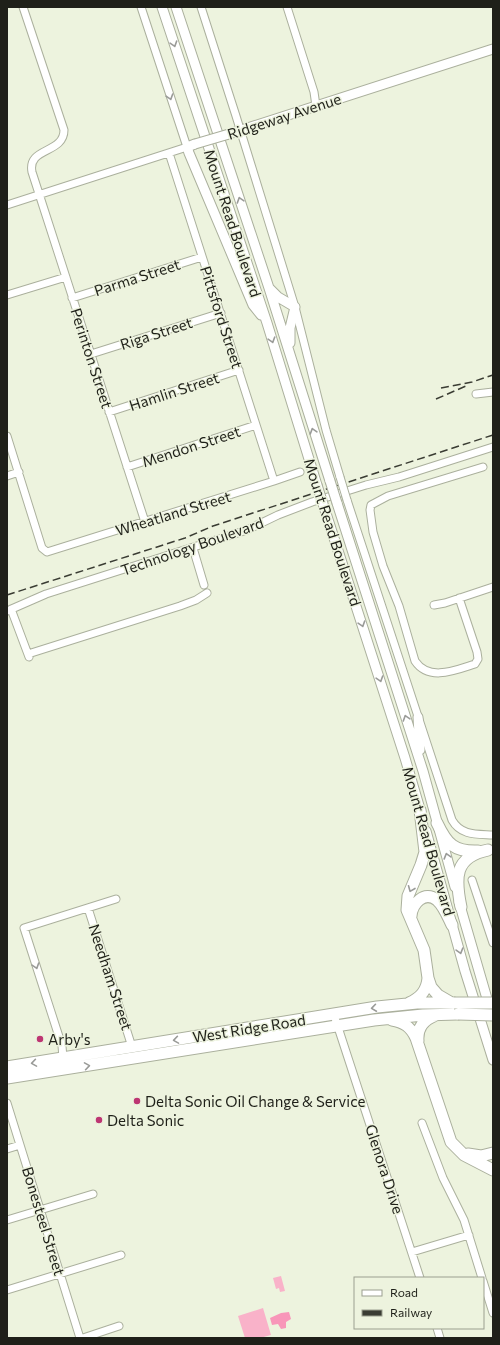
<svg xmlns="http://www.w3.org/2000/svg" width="500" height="1345" viewBox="0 0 500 1345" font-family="Commissioner,sans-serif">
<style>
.green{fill:#f9b2c9}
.water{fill:#f896b9}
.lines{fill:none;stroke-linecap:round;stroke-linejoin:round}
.minor-casing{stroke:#abb09d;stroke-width:9}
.major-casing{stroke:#abb09d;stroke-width:11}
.highway-casing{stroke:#abb09d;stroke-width:13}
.minor{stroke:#fff;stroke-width:7}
.major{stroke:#fff;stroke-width:9}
.highway{stroke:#fff;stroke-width:11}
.rail{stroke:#3a3c33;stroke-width:1.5;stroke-dasharray:8 4;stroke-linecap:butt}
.minor-bridge-casing{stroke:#abb09d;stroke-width:9;stroke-linecap:butt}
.major-bridge-casing{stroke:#abb09d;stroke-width:11;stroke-linecap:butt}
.highway-bridge-casing{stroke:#abb09d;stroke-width:13;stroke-linecap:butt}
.minor-bridge{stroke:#fff;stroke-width:7}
.major-bridge{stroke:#fff;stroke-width:9}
.highway-bridge{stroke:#fff;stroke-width:11}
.oneway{stroke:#9a9b98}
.poi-dot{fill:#bd3572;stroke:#edf3de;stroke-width:1.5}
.labels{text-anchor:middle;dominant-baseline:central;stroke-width:3;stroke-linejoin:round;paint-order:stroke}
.street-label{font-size:15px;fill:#1f2019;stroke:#edf3de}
.poi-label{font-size:15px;fill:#1f2019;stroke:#edf3de;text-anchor:start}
</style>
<rect width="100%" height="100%" fill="#edf3de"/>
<path class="green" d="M281,1276L285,1291L280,1292L279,1288L276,1289L273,1278Z
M263,1308L271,1335L260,1338H245L238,1316Z"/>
<path class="water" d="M289,1312L291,1319L286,1322V1328L281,1329L278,1324L272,1325L270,1318L281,1313Z"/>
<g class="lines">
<g class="minor-casing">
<path id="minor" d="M23,7L64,130C64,154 27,147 32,172L145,522
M201,7L236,116L295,307L326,430L340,477
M287,7L314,92L316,106
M169,153L274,481
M7,205L187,147L141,7
M7,295L66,277
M72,298L202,257
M91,354L221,313
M476,394L493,392
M109,412L239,370
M7,436L42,548L47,552L274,481L300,472
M127,467L256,425
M7,476L19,472
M347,500L452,820C461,836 477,834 493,835
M193,548L204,585
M459,598L477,652L478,659L475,664C456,670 429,682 415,661L399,606L383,566L373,532L370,510L371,505L388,496L483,467
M434,605L445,603L493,587
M11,609L29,657
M7,611L46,594L247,530L278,515L312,502L366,485L399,477L493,447
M28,654L180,606L196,600L207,593
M472,880L493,943
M88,908L132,1047
M334,1015L420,1278
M63,1058L62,1046L24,928L116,899
M7,1103L80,1338
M422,1123L443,1178L464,1220L482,1278
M7,1149L20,1145
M7,1220L93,1194
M412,1252L469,1235
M483,1281L493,1313
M7,1290L121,1255
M437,1328L440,1338
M83,1338L119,1326"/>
</g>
<g class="major-casing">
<path id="major" d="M162,7L267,323L317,485
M176,7L269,288L330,481
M229,134L493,49
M195,144L187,147L189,153L253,305L261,315
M269,288L278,297L295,307L290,328V343
M337,503L423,771L455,887
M324,507L405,758L422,816
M418,717L420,750
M426,831L465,971L493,1060
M459,902L490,1009"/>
</g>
<g class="highway-casing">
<path id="highway" d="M420,810L425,852L421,865L408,896L407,910L424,950L428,978L431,987L438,995L450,1002
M437,823C447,844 454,852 478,851
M461,907C455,878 454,857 488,850
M411,916C412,904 424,890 437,900C444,906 448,917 452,925
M409,1003C420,998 427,991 428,978
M392,1020C404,1022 411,1027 416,1038L451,1142L464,1155L493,1170
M418,1041C417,1028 423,1020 436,1015
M7,1067L377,1007L417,1003H454
M7,1078L374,1020L423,1015L458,1014
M468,1154L481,1156L493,1153"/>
</g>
<use href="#minor" class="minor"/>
<use href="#major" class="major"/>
<use href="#highway" class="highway"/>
<path class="rail" d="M441,388L472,382L493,375
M436,399L466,386
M7,595L185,538L213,526L493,435"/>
<g class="minor-bridge-casing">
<path id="minor-bridge" d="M340,477L347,500"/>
</g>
<g class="major-bridge-casing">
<path id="major-bridge" d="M195,144L229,134
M330,481L337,503
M317,485L324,507"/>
</g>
<g class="highway-bridge-casing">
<path id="highway-bridge" d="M454,1003H493
M458,1014L493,1015"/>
</g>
<use href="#minor-bridge" class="minor-bridge"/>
<use href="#major-bridge" class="major-bridge"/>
<use href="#highway-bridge" class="highway-bridge"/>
</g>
<defs><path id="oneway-chevron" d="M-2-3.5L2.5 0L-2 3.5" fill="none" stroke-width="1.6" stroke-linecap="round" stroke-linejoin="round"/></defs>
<g class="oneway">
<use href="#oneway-chevron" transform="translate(174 44) rotate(72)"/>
<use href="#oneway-chevron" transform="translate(170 97) rotate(72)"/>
<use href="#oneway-chevron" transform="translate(240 200) rotate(-108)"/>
<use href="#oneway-chevron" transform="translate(272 340) rotate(73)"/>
<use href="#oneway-chevron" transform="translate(313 431) rotate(-107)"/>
<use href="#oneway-chevron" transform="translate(362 624) rotate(72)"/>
<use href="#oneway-chevron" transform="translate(380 679) rotate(72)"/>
<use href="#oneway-chevron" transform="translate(406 718) rotate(-108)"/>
<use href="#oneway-chevron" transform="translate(447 856) rotate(-106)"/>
<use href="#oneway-chevron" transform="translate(411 889) rotate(112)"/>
<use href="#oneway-chevron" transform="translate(460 951) rotate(74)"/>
<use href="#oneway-chevron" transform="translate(36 966) rotate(72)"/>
<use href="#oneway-chevron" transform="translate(374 1008) rotate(172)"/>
<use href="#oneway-chevron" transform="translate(176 1040) rotate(171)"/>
<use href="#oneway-chevron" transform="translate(34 1063) rotate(171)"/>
<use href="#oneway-chevron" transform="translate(87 1066) rotate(-9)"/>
</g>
<g class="poi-dot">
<circle cx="40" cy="1039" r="4"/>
<circle cx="137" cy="1101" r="4"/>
<circle cx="99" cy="1120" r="4"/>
</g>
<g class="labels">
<g class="street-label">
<text transform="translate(284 116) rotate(-18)">Ridgeway Avenue</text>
<text transform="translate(233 223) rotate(72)">Mount Read Boulevard</text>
<text transform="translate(137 277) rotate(-18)">Parma Street</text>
<text transform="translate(222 317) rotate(72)">Pittsford Street</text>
<text transform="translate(156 333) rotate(-18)">Riga Street</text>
<text transform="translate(92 358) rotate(72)">Perinton Street</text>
<text transform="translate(174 391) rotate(-18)">Hamlin Street</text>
<text transform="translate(191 446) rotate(-18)">Mendon Street</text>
<text transform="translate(173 513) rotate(-17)">Wheatland Street</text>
<text transform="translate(333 532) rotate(72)">Mount Read Boulevard</text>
<text transform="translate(192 546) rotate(-19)">Technology Boulevard</text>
<text transform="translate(429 841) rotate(74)">Mount Read Boulevard</text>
<text transform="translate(111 977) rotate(72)">Needham Street</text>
<text transform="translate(249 1028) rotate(-9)">West Ridge Road</text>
<text transform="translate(385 1169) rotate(72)">Glenora Drive</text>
<text transform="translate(44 1221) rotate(73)">Bonesteel Street</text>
</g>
<g class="poi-label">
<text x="48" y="1039">Arby's</text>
<text x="145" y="1101">Delta Sonic Oil Change &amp; Service</text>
<text x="107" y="1120">Delta Sonic</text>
</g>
</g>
<rect width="500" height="1345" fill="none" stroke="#1f2019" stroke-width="16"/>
<rect x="354" y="1277" width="130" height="52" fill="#edf3de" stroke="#9b9f8f"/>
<rect x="362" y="1290" width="20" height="6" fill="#ffffff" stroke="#9b9f8f"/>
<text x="390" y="1297" font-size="12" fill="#1f2019">Road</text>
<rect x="362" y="1310" width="20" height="6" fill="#3a3c33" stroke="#9b9f8f"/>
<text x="390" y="1317" font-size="12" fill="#1f2019">Railway</text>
</svg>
